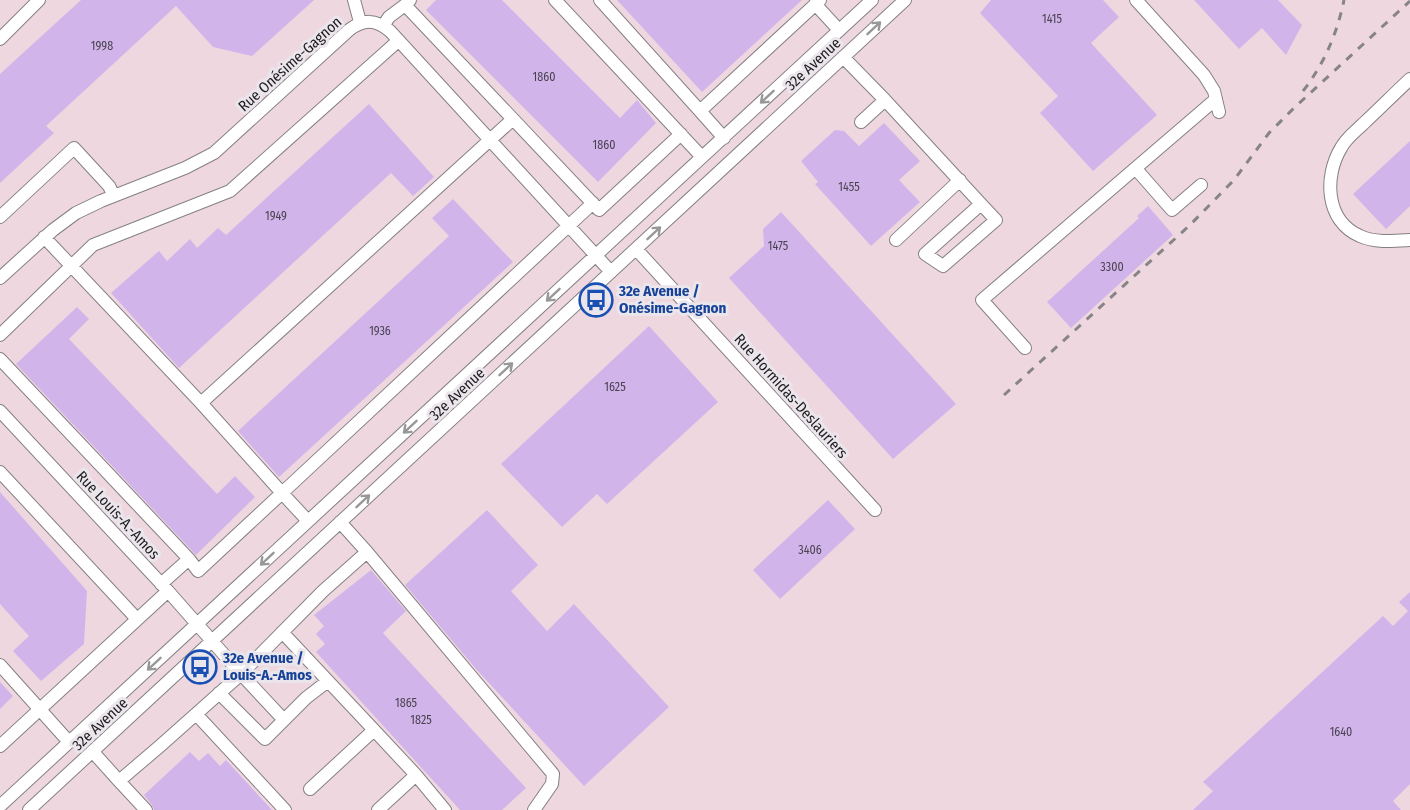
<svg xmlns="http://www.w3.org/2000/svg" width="1410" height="810" viewBox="0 0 1410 810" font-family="'Fira Sans Condensed',sans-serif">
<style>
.industrial{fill:#efd7e0}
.building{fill:#d1b5ea}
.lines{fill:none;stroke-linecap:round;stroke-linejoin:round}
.minor-casing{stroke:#848084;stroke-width:14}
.minor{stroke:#fff;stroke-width:12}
.rail{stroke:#878487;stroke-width:3;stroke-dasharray:8 8;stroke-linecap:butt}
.oneway{stroke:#999899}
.labels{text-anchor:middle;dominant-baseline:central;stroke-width:6;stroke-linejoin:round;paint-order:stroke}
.number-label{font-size:12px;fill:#4a4250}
.street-label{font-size:15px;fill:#1d1b1d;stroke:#ebe6eb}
.transit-label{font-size:15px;font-weight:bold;fill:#164399;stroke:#ebe6eb;text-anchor:start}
</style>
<rect width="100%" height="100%" fill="#ebe6eb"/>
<path class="industrial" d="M0,0H1410V810H0Z"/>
<path class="building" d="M81,0H314L252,56L213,47L176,6L46,126L54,133L0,183V74Z
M436,0H502L620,118L637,100L656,123L598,182L426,10Z
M617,0H802L702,92Z
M991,0H1103L1119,17L1091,43L1157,115L1093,171L1040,113L1058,96L980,13Z
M1194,0H1278L1302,25L1286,55L1262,28L1239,49Z
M369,104L434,177L413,196L391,173L179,368L111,293L159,251L167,261L190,239L197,248L218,228L226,235Z
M884,123L920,161L899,180L920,202L871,246L815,184L818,182L801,161L835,130L844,131L859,146Z
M1410,141V206L1386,229L1353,194Z
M453,199L513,262L279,477L238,431L449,236L432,218Z
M1148,206L1173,235L1071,328L1047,302L1139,218L1137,216Z
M781,212L956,404L893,459L729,278L764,246L763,229Z
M77,307L89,319L69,339L217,494L235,476L255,497L196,555L16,364Z
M649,326L718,402L607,504L597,494L562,527L501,464Z
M0,492L87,591L84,644L41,681L13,651L29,636L0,604Z
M828,500L855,529L780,599L753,570Z
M487,510L538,565L511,591L547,631L574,604L669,707L584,786L476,669L405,585Z
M371,570L406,611L383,633L526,788L502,810H460L316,652L325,644L316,634L324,626L314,615Z
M1410,592V784L1393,801L1401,810H1193L1213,791L1203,782L1383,616L1393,626L1408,611L1399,602Z
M0,682L13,696L0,709Z
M190,752L199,761L208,753L220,766L226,760L272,810H154L152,805L144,795Z"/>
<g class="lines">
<g class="minor-casing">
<path id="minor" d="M354,0L360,22
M410,0L405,5L599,210L681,134
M555,0L702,157
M600,0L700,111
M1136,0L1204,75L1214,91L1219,112
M815,4L839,30
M383,26L389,17L405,5
M0,39L39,0
M843,57L885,100L981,204
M1410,79C1394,94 1379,109 1363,124C1356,131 1346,138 1341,148C1324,176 1325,221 1360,236C1375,243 1394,241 1410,240
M513,119L201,403L282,493L593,203
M861,122L885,100
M724,138L700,111L820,0
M1136,169L1172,210L1201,185
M981,204L996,220L943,266L925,254Z
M0,217L74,148L109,186L114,196
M44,237L201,403
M896,240L960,180
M636,249L875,510
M0,278L53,230L76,213L101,201L185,168L214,153L349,30C364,19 375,19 390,31L611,272
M0,335L93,245L230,191L398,41
M1025,348L982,300L1216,99
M0,359L189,559L198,571L282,493L308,521
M0,411L168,591L241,674L160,746L119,781L93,752
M0,472L137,619
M367,552L553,774L552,784L534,810
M161,584L189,559
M282,632L374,730L310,789
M0,665L69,742
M219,693L265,739L284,720L241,674L323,591L367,552L340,522
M196,714L285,810
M284,720L306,698L328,681
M374,730L416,775L378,810
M0,746L168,591
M416,775L445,810
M119,781L146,810
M0,806L872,0
M29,810L905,0"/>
</g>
<use href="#minor" class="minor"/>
<path class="rail" d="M1303,91C1324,64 1337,34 1344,0
M1004,395L1190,225L1234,180L1269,133L1294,108L1410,1"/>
</g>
<defs><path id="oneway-shaft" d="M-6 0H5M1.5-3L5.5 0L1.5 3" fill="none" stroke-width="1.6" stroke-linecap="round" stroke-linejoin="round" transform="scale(1.5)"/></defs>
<g class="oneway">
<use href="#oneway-shaft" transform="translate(874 28) rotate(-43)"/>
<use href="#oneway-shaft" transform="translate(767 97) rotate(137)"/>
<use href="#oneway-shaft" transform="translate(654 233) rotate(-43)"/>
<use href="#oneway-shaft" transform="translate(553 295) rotate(137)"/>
<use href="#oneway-shaft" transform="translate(506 369) rotate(-43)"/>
<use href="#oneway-shaft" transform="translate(410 427) rotate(137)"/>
<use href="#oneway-shaft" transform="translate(363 501) rotate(-43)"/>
<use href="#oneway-shaft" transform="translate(267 559) rotate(137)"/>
<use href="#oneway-shaft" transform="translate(154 664) rotate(137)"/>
</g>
<defs>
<g id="bus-ring" transform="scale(1.725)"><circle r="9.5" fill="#ebe6eb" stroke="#1a4fb4" stroke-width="1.5"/><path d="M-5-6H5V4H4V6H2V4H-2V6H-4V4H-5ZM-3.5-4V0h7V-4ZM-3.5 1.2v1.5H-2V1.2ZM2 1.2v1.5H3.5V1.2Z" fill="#1a4fb4"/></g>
</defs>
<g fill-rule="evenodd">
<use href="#bus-ring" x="596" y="300"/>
<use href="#bus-ring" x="200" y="667"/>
</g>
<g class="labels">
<g class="number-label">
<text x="1052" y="19">1415</text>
<text x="102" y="46">1998</text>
<text x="544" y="77">1860</text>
<text x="604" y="145">1860</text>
<text x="849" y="187">1455</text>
<text x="276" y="216">1949</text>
<text x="778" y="246">1475</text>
<text x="1112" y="267">3300</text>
<text x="380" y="331">1936</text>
<text x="615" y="387">1625</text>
<text x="810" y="550">3406</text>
<text x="406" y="703">1865</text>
<text x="421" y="720">1825</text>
<text x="1341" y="732">1640</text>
</g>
<g class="street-label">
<text transform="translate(290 64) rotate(-42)">Rue Onésime-Gagnon</text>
<text transform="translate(813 64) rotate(-43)">32e Avenue</text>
<text transform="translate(457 394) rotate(-43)">32e Avenue</text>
<text transform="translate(791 396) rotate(48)">Rue Hormidas-Deslauriers</text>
<text transform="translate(118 515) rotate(47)">Rue Louis-A.-Amos</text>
<text transform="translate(100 724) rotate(-43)">32e Avenue</text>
</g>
<g class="transit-label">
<text x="619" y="291">32e Avenue /<tspan x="619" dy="17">Onésime-Gagnon</tspan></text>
<text x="223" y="658">32e Avenue /<tspan x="223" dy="17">Louis-A.-Amos</tspan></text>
</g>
</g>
</svg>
